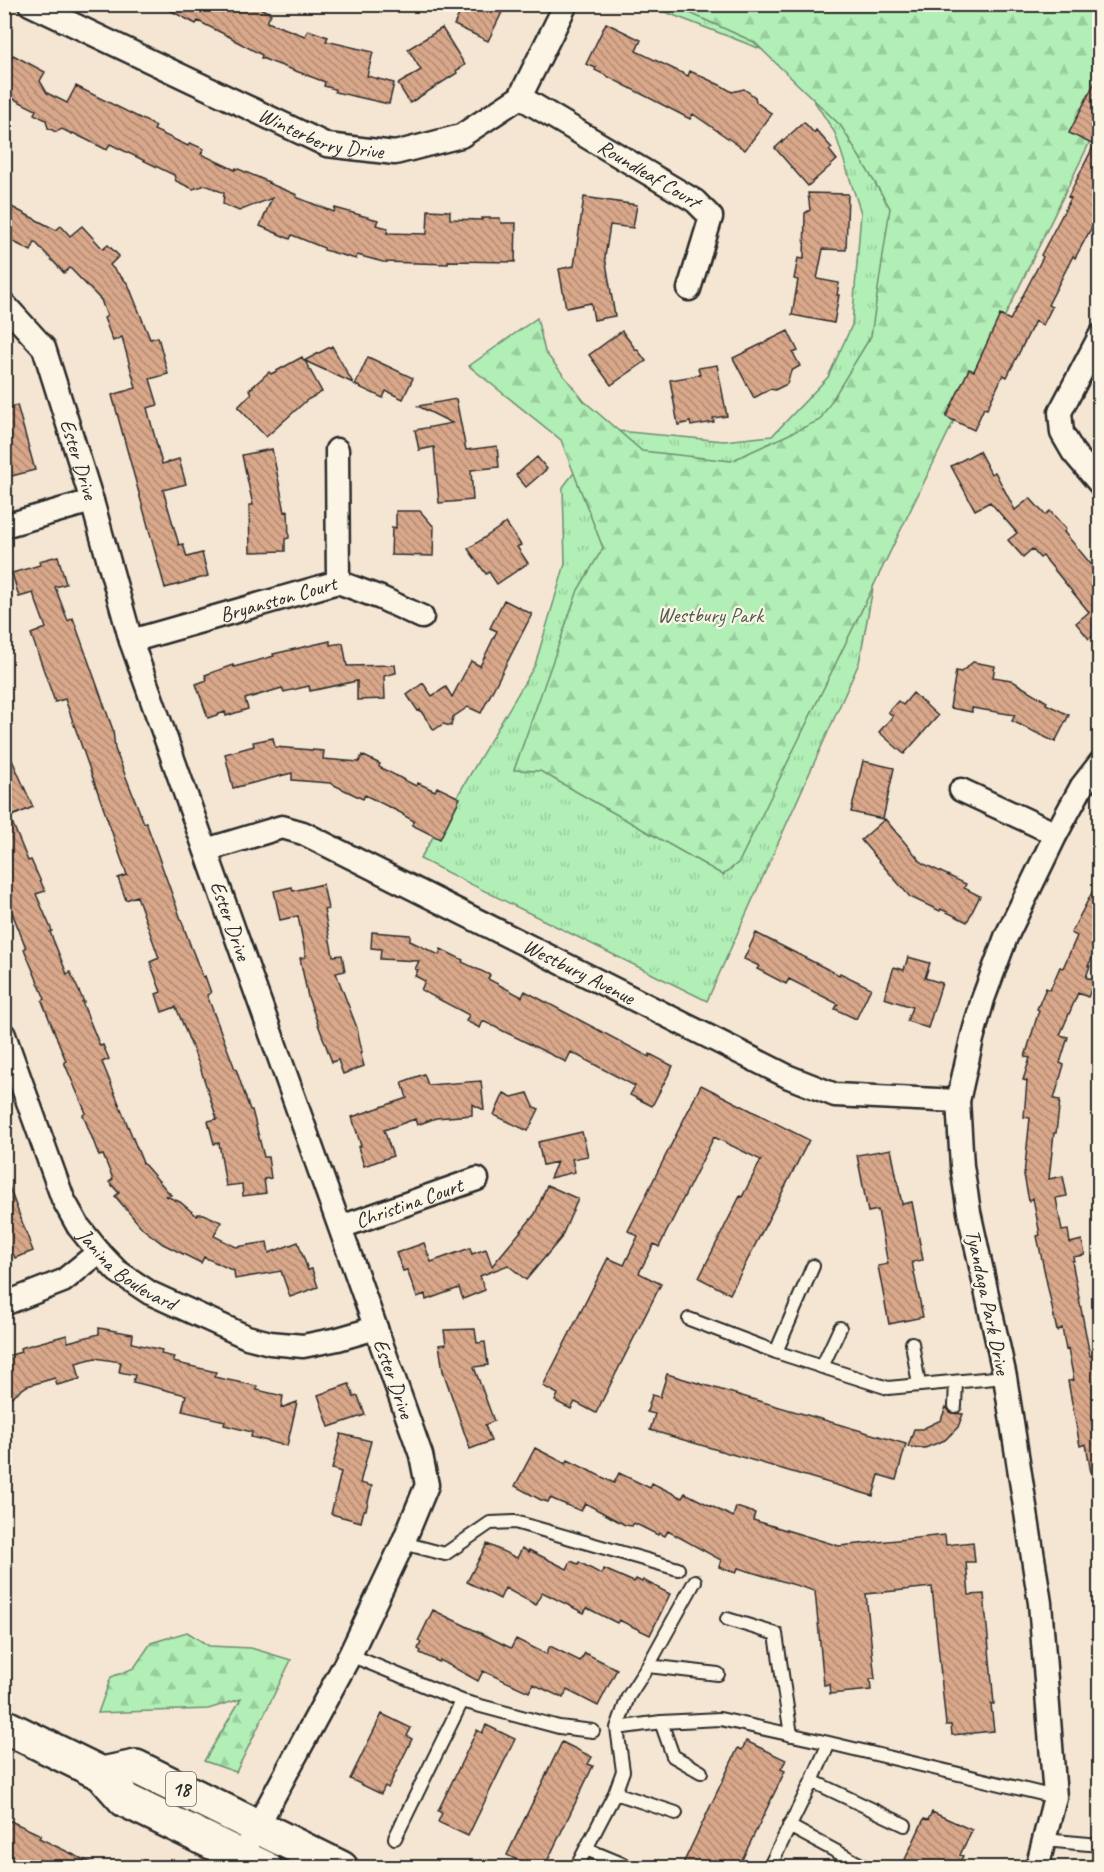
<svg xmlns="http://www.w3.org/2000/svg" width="1104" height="1872" viewBox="0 0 1104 1872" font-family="Caveat,sans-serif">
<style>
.grass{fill:url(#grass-tufts);stroke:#6e8d70;stroke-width:1.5}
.forest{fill:url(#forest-firs);stroke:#6e8d70;stroke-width:1.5}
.building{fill:url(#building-back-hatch);stroke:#2b2b2b;stroke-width:1.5}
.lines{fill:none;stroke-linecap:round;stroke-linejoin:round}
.service-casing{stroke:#2b2b2b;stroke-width:16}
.minor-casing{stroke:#2b2b2b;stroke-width:27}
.primary-casing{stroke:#2b2b2b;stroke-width:38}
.service{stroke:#fcf5e5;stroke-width:12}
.minor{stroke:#fcf5e5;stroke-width:22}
.primary{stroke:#fcf5e5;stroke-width:33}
.labels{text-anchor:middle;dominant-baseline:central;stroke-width:4.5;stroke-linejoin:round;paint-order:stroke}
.shield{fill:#fcf5e5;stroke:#6a6863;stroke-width:1.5}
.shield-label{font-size:20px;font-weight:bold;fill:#2b2b2b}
.street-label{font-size:21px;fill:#2b2b2b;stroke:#fcf5e5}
.park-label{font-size:21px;fill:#4c5c4e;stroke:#fcf5e5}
</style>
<defs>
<pattern id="grass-tufts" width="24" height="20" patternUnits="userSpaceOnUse" patternTransform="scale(1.5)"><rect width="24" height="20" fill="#b1efb6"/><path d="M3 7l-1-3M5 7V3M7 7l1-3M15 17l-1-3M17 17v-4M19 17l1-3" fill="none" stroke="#98cd9d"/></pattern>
<pattern id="forest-firs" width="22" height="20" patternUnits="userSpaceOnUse" patternTransform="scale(1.5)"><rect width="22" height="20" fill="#b1efb6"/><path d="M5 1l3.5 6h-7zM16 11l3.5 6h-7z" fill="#98cd9d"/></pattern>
<pattern id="building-back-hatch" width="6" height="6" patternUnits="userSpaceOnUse" patternTransform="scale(1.5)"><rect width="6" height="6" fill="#d9a88b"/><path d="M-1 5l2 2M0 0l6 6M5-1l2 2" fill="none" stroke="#b08972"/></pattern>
</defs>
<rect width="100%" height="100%" fill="#f5e6d3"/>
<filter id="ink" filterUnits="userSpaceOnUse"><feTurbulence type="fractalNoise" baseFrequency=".0167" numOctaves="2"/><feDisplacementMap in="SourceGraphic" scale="12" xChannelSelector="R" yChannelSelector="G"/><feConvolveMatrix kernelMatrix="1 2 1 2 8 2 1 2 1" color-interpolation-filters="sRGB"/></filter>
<g filter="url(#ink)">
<path class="grass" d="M647,5H1057L888,508L859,663L707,1001L420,859L535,665L565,564L563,487L607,430L724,441L772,436L828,377L852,325L861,213L835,133L787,59Z"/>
<path class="forest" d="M672,5H1099V123L739,862L723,875L540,771L514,770L578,590L603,548L561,440L469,366L537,318L545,352L584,401L642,451L731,461L820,420L871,336L890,208L841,126L754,42Z
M187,1632L209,1646L251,1648L291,1660L236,1772L204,1761L241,1699L208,1709L98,1713L111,1677L134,1668L151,1643Z"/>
<path class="building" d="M158,4H254L271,14L267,22L305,36L308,30L328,37L326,41L373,52L367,76L394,83L389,104L335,92V89L324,86L325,82L261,58L262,55L234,40V39L198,21L196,24Z
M464,4H506L488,41L454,25Z
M606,23L641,40L636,51L688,76L690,71L722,86L732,92L744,89L755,97L756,102L772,114L745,150L693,114L690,119L595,70L596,68L586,64Z
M442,28L465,65L456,71L457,73L410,103L398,84L421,70L408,49Z
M13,55L45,72L40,81L47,93L67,103L76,86L156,126L154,130L188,146L190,143L204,149L201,154L235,170L236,168L269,182L268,183L297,195L296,197L334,212L335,208L378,220L376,225L388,228L387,233L427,234L428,210L450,211V219L482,220V218H500L501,223H516L515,262L448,261V264L383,262L357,255L356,259L324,250V248L292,235L290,239L260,226L272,198L239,211L223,204L224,193L206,185L193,189L176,181L174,175L110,144L107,150L73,133L72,134L62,129L56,132L48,128L46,120L34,114L36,110L4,94V58L10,61Z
M1100,72V212L1075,258L1073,256L1048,305L1052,307L1043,325L1035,321L1007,377L1003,375L987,409L984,408L974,430L946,417L969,369L974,371L1000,315L1010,320L1043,257L1041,255L1071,198L1068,197L1094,145L1069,133Z
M804,122L814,133L816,130L832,148L829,150L837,160L808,186L775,148Z
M808,193L848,194L846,250L823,249L817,279L839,283L837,295H839L834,323L792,315L798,280L794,279L798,258L804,259L805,213L810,210Z
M584,197L637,205L633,228L610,225L605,257L615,316L594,320L591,303L566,308L559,269L574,266Z
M4,203L56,230L61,226L70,236L82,226L103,249L108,245L119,256L110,265L128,284L150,339L158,337L168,374L150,379L158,405L147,408L162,464L179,459L186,484L163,490L179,545L183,544L187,557L202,553L208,576L165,588L112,395L136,388L122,337L113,341L104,318L107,316L101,300L70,268L64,273L35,242L31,251L4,237Z
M622,331L636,350L637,349L646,361L611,385L589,355Z
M788,331L798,351L793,353L800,366L791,371L787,384L775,390L770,389L754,398L733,358Z
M332,346L353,383L305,361L322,392L307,400L266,437L238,407L252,393L249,390L269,372L271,374L302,357L304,361Z
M368,357L413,378L403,399L386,391L383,398L355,385Z
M717,365L727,416L713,418L714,422L691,426L690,422L678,425L670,380L700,375L698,368Z
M456,399L466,450L497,446L499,467L471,470L473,500L439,503L434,447L419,450L415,430L452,423L418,406Z
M17,405L35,470L4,478V410Z
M272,449L285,512L288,511L289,538L285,539V551L250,552L249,505H253L242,455Z
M979,451L991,474L995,472L1015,510L1030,498L1045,515L1050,511L1066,529L1064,532L1100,575V630L1089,639L1076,623L1089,612L1043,556L1040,558L1032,549L1023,557L1008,540L1017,533L990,502L975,510L951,466Z
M537,457L547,469L526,487L516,475Z
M396,511H420L434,527L433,556L391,555L392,527L396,528Z
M506,523L521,545L517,547L528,563L497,584L489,572L486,574L468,549Z
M58,556L66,584L55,587L68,621L73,618L113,730L115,749L144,823L146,822L191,947L203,977L205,976L211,993L207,995L235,1069H236L250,1110H252L264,1157H268L271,1178L264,1179L266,1193L243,1196L242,1184L226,1186L219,1143L214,1144L208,1121L217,1119L200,1067L176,1007L162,1012L156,994L161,992L150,962L159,958L137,896L126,900L118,878L127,875L65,699L55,702L31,634L46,628L33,593L19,597L12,573L40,565L39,561Z
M504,600L532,614L481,713L468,707L453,717L451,726L443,724L434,730L420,710L418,711L407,695L423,683L432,696L446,687L452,697L471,661L480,666L497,631L490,628Z
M330,641V645L343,643L347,666L395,665L396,673L384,676L385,699L357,700V681L310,691L309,686L284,692L282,688L245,699L248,709L226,716L225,712L208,718L196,684L207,680L205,675L233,665L234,667L274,656L273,654Z
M973,662L995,666L993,677L1011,680L1047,702L1046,704L1069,715L1055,742L1012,721L1015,715L972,708V712L950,708L956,671L961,672Z
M913,693L938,716L904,754L879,732L893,716L888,712L898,701L903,705Z
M273,738L275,747L324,751L323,759L359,762L362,755L380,764L379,767L416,786L418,783L435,791L437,787L460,798L440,839L412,825L414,821L403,815V814L365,795L363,799L330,783L292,780V773L233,788L225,754L254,746L253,742Z
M4,742L33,807L10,817L28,861L31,860L45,891L36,894L52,931L50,932L67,974L70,972L84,1002H82L100,1046L103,1045L109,1059L102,1062L143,1163L171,1195L166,1196L180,1202L197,1216L198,1214H204L221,1222L214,1236L236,1247L267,1242L269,1253L298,1242L308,1270L312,1269L318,1287L290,1297L281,1271L235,1279L234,1271L204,1257L201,1263L163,1244L143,1229L115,1196L119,1193L109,1182L113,1179L103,1155L99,1156L93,1140L83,1115L86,1113L64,1062L66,1061L42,1001L45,999L24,949L26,948L4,892Z
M863,761L894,768L883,819L851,812Z
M885,819L922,863L966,884L964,888L980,896L967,922L941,909L940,911L910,897L861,840Z
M1100,877V943L1088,966H1090L1086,977L1095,981L1088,997L1078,993L1060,1035L1068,1037L1060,1063L1064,1065L1054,1099L1060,1100L1056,1133H1054L1049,1179L1063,1176L1067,1196L1056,1198L1062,1231L1068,1230L1070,1243L1082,1240L1085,1255L1073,1257L1074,1261H1072L1090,1356L1100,1355V1473H1091L1086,1444L1080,1446L1068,1381L1074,1380L1068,1349L1066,1350L1062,1328L1057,1331L1037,1236L1040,1235L1033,1198L1029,1201L1024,1175L1030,1118L1024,1117L1027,1081L1023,1080L1030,1058L1025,1057L1039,1010L1037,1009L1046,988L1050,990L1060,967L1063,968L1077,936L1071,933Z
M323,884L328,909L324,910L333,956L342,955L345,971L336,973L357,1028L362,1052H360L364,1066L343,1074L338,1060L332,1062L308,997L300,958L306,957L298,916L280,920L274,891L292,887L293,891Z
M372,932L410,935V941L439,955L441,949L463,960L462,962L490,975L488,979L522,997L525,991L649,1057L650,1054L673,1066L652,1106L630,1095L635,1086L571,1052L566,1062L483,1021L480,1028L466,1021L469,1015L421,990L425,981L415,976L418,970L415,969L419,961L380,959L381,949L371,948Z
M756,933L839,975L840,973L871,988L856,1019L835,1009L838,1004L789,979L786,984L757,969L759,966L744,959Z
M908,957L930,963L925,978L942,983L928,1028L907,1021L912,1007L884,998L894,967L904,970Z
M424,1074L428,1085L481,1081L484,1110L472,1104V1115L436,1118L417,1125L415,1119L384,1130L393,1156L364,1166L358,1147L361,1146L352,1117L407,1098L402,1082Z
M701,1085L809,1140L730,1294L699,1278L740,1196L742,1197L761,1160L714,1137L659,1247L654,1244L639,1273L661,1284L596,1413L575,1402L571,1409L555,1401L558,1394L543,1386L608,1258L624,1265L638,1236L628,1231Z
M504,1093L512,1097L528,1093L534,1107L539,1109L528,1131L494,1115Z
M582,1132L588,1156L572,1159L575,1172L550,1178L557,1162L543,1165L538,1142Z
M891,1149L902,1204L912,1202L923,1260L912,1262L923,1317L889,1324L878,1266L888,1264L878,1210L868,1212L857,1155Z
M6,1179L33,1251L15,1258L13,1253L4,1256V1180Z
M547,1185L578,1199L561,1238L526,1280L508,1265L480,1276L485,1290L463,1299L459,1288L426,1300L425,1294L417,1297L407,1270L403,1271L396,1253L424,1243L431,1262L470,1248L472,1254L486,1249L492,1266L535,1214Z
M99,1328L133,1334L132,1343L162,1350L161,1354L174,1357L173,1362L216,1372L214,1377L257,1386V1390L283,1396L281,1408L297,1402L287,1446L251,1437L252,1432L224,1425L225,1421L182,1411L186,1395L133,1382L135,1375L119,1372L121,1362L95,1358L76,1363L80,1379L57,1385L55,1378L27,1386L4,1402V1357L21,1352L20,1348L67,1335L68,1342L99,1334Z
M475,1329L477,1343L485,1342L488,1365L474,1367L494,1421L485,1425L491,1441L470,1449L443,1371L439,1345L446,1344L444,1330Z
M667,1374L906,1444L896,1480L879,1475L873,1496L650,1430L655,1414L647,1412L652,1395L660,1397Z
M349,1384L354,1397L358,1396L365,1415L329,1427L318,1395Z
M946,1407L951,1413L963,1414L958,1427L945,1440L925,1448L908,1447L914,1429H922L941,1420Z
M341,1434L371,1441L360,1483L372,1486L366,1510H364L361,1522L331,1514L341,1472L332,1469Z
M535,1448L566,1464L568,1460L614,1483L619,1473L650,1488L652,1483L682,1498L685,1493L733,1517L736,1507L755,1513L753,1520L839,1546L945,1535L946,1545L973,1542L975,1562H966L969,1595L984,1594L994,1704H991L994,1731L952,1735L951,1725H946L932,1587L866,1594L875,1679H870L871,1690L830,1694L829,1684L824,1685L815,1591L738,1568L736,1573L719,1567L721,1560L668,1531L665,1536L659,1533L658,1535L634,1523L632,1526L625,1525L585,1503L581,1511L550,1498L548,1502L541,1500L515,1486Z
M487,1544L517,1558L522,1548L529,1552V1550L567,1569L571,1561L578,1564L579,1562L601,1574L604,1569L634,1582L636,1579L642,1582L643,1580L670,1594L650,1635L619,1620L617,1623L587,1608L584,1613L542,1592L536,1605L505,1588L500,1599L467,1582Z
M433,1610L511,1648L516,1639L546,1654L550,1646L580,1661L585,1653L617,1669L598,1706L567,1690L563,1698L533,1684L529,1692L483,1671L478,1681L440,1660L439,1662L420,1653L421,1651L418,1649L421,1642L418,1641Z
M382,1714L411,1728L407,1736L412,1739L388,1788L385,1786L381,1794L350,1779Z
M486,1725L515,1739L468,1836L438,1822L442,1813L438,1811L477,1730L482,1733Z
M746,1741L786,1760L781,1769L785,1771L738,1868H681L738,1748L742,1750Z
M562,1742L592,1757L588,1764L593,1766L544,1868H533L507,1855Z
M932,1812L972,1830L960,1855L963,1856L957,1868H901L924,1819L928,1820Z
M4,1818L41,1835L39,1838L101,1868H4Z"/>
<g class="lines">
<g class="service-casing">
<path id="service" d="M689,1319L776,1352L888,1388L1005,1377
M912,1343L919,1385
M776,1352L813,1266
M822,1367L840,1328
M955,1406L956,1382
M403,1543L445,1554L490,1523L515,1522L678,1569
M727,1619L776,1634L791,1735
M350,1655L462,1701L559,1727L593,1731
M648,1666L718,1674
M661,1722L673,1756L701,1772
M617,1728L661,1722L720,1719L829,1743L1055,1797
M829,1743L812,1781L905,1825
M615,1793L676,1813
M789,1826L867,1868
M395,1838L462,1701
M1044,1840L1100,1845
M586,1849L632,1868
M576,1868L615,1793L623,1771L617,1728L628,1697L648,1666L695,1581
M769,1868L812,1781"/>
</g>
<g class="minor-casing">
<g id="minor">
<path id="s1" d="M30,4L327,145L395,153L461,136L520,97L566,4"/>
<path id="s2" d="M520,97L695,201L711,217L689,289"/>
<path id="s3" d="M4,304L44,348L92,501L131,641L421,1455L427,1485L403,1543L350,1655L251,1838"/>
<path d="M1100,336L1060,412L1062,433L1073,452L1100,484"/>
<path d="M337,450L338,582"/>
<path d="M4,526L92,501"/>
<path id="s4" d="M131,641L338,582L381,598L422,617"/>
<path d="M961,790L1056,834"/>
<path id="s5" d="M206,850L282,827L303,833L789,1077L835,1095L958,1101"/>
<path id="s6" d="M4,1035L63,1199L78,1226L99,1252L117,1271L150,1293L247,1337L270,1343L303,1346L338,1339L376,1328"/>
<path id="s7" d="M341,1227L477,1179"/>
<path d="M4,1304L63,1281L99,1252"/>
<path d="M1037,1868L1055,1797L1040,1603L1005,1377L969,1212L962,1166L958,1101L972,1039L983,999L1006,937L1056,834L1082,786L1100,763"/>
</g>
</g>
<g class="primary-casing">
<path id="primary" d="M4,1726L102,1774L125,1800L265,1868
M102,1774L136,1767L341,1868"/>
</g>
<use href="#service" class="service"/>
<use href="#minor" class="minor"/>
<use href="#primary" class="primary"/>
</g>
</g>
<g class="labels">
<rect class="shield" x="166" y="1772" width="30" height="34" rx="4.5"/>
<g class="shield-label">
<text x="181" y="1789">18</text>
</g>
<g class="street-label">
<text stroke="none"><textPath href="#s1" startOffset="320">Winterberry Drive</textPath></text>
<text stroke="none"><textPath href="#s2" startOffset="150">Roundleaf Court</textPath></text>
<text stroke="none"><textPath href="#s3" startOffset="176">Ester Drive</textPath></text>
<text stroke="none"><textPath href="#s4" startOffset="153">Bryanston Court</textPath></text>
<text stroke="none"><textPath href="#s3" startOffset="662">Ester Drive</textPath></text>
<text stroke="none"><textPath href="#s5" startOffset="410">Westbury Avenue</textPath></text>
<text stroke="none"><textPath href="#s7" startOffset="72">Christina Court</textPath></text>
<text stroke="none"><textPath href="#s6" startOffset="272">Janina Boulevard</textPath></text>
<text transform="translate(988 1302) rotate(78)">Tyandaga Park Drive</text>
<text stroke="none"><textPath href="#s3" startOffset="1148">Ester Drive</textPath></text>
</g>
<g class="park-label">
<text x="710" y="615">Westbury Park</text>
</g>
</g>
<rect width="1104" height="1872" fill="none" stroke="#fcf5e5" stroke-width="24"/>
<rect x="12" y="12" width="1080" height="1848" fill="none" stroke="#2b2b2b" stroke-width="2" filter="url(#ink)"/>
</svg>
